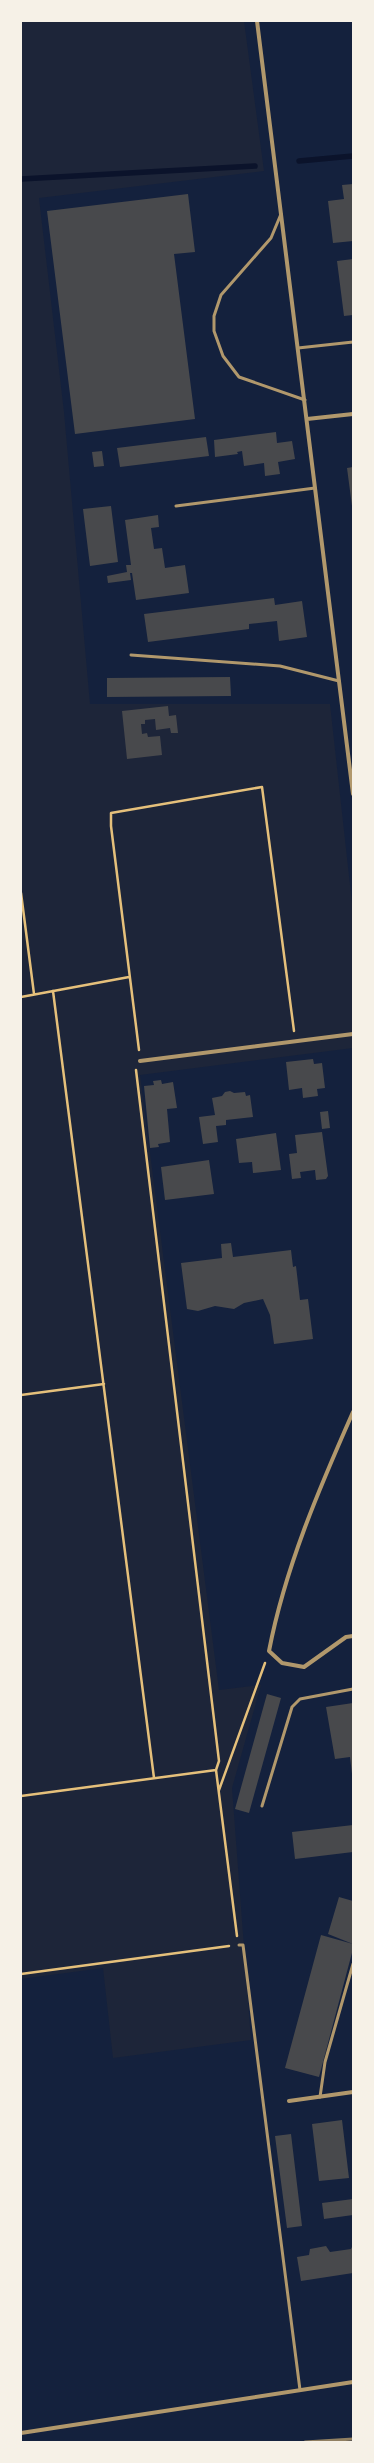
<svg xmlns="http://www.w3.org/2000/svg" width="374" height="2463" viewBox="0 0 374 2463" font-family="Signika,sans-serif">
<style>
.green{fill:#1d2539}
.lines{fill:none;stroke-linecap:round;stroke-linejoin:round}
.stream{stroke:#0b132b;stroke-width:5.5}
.building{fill:#48494c}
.path{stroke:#e5c07b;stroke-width:2.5}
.service{stroke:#b1986c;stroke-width:3}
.minor{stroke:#b1986c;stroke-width:4}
.rail{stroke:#918062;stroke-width:3}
</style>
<rect width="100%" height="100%" fill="#14213d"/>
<path class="green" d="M21,21H244L264,171L39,198L64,412L90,704H330L353,912V1048L140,1075L219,1690L261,1685L232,1788L251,2040L113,2058L103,1968L21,1979Z"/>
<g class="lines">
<path class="stream" d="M299,161L353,156
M21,179L255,166"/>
</g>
<path class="building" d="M353,184V241L333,243L328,201L344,199L342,185Z
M188,194L195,252L174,254L195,419L75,434L47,211Z
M353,259V315L344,316L337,261Z
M276,432L277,443L292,441L295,459L278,462L280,474L265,476L264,463L244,466L242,451L237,452L238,454L215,457L214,440Z
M206,437L209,456L120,467L117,448Z
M102,451L104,466L94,467L92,452Z
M353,467V506H352L347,468Z
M111,506L118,562L90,566L83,509Z
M158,515L159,527L151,528L154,549L162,548L165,568L185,565L189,593L136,600L132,573H130L131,580L108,583L107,576L127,572L126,565H131L125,520Z
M274,598L275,605L302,601L307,637L279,641L277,621L249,624V629L148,642L144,614Z
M230,677L231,696L107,697V678Z
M168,706L169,716L176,715L178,733H171L170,728L156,730L155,719L145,720V724H141L142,734L147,733L148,737L160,736L162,755L127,759L122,711Z
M313,1059L314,1064L322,1063L325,1088L317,1089L318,1096L303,1098L302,1088L289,1090L286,1062Z
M161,1080L162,1084L173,1082L177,1108L167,1109L170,1142L158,1144L159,1147L150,1148L144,1086L154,1085L153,1081Z
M230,1091L234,1093L245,1092L246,1096L250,1095L253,1117L226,1120V1125L216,1126L218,1142L203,1144L199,1117L215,1115L212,1098L222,1096L225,1092Z
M328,1111L330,1128L322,1129L320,1112Z
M322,1132L328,1176L326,1179L316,1180L315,1170L300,1172L301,1178L292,1179L289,1154L297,1153L295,1135Z
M276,1133L281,1170L253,1173L252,1162L239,1163L236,1139Z
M209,1160L214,1194L165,1200L161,1167Z
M231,1243L233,1257L291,1250L293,1267L296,1266L300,1300L308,1299L313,1339L274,1344L270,1315L263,1299L244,1303L234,1309L215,1306L198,1311L187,1309L181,1263L222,1258L221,1244Z
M267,1694L281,1698L249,1813L235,1809Z
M353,1703V1774H352L350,1757L335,1759L326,1707Z
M353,1825V1852L295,1859L292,1832Z
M339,1897L353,1901V1944L328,1934Z
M321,1935L353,1944V1949L319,2077L285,2068Z
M342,2120L349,2178L319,2181L312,2124Z
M291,2134L302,2226L287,2228L275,2136Z
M353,2199V2215L324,2219L322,2203Z
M353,2245V2273L301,2281L297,2257L309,2255L310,2249L326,2246L330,2252L351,2249Z"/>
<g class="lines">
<path class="path" d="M21,893L34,994
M53,991L154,1778
M21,997L129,977
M139,1050L111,826V813L262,787L294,1031
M136,1070L219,1761L216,1770
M21,1395L104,1384
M219,1790L265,1663
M21,1796L216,1770L237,1936
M21,1974L229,1946"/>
<path class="service" d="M281,214L271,238L221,295L214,316V331L223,356L239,377L305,400
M298,348L353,342
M176,506L315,488
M131,655L280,666L339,681
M262,1806L292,1707L300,1699L353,1689
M239,1945H243L300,2390
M320,2097L325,2062L353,1964"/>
<path class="minor" d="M257,21L353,794
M307,419L353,414
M140,1061L353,1034
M353,1412C319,1489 285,1568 269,1651L282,1663L304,1667L346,1637L353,1636
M289,2101L353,2092
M21,2433L353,2382"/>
<path class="rail" d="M305,2442L353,2439"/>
</g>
<rect width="374" height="2463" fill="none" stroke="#f6f1e7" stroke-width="44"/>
</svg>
